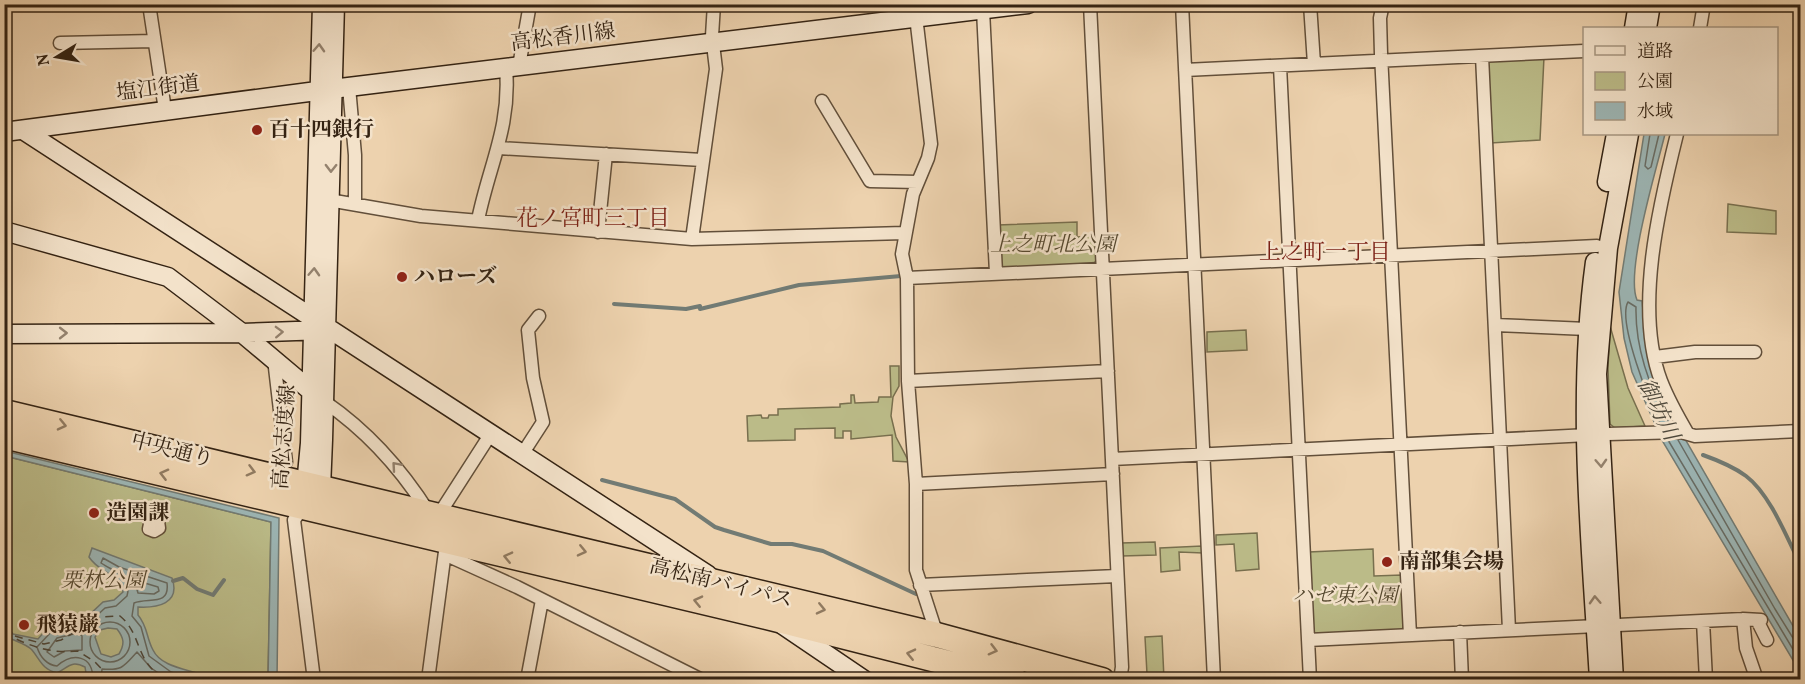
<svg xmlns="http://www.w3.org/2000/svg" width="1805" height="684" viewBox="0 0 1805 684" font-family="Vollkorn,'Noto Serif JP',serif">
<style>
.green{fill:#bb8;stroke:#786f4e;stroke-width:1.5}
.water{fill:#9cb5b4;stroke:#727b74;stroke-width:1.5;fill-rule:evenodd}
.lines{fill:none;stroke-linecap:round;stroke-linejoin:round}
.shore{stroke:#686c64;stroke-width:1.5}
.stream{stroke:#727b74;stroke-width:4}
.ferry{stroke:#4e483b;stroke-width:1.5;stroke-dasharray:8 6;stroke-linecap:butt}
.street-casing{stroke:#624f3a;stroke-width:15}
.secondary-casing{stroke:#342313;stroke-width:21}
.highway-casing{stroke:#342313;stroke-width:27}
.street{stroke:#f3e2ca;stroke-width:12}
.secondary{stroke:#f3e2ca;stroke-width:18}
.highway{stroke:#edd2ae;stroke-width:24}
.oneway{stroke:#94826e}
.oneway2{stroke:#907a60}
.poi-dot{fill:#8f2418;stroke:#f3e2ca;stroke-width:2}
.labels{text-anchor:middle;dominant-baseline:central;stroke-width:5;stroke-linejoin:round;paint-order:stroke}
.street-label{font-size:21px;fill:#342313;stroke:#f3e2ca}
.poi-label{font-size:21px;font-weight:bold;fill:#342313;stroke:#f3e2ca;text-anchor:start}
.park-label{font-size:21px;font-style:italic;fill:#564930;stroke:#f3e2ca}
.neighbourhood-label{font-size:22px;fill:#7a1f14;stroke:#f3e2ca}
.water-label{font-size:22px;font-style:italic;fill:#4e483b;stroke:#f3e2ca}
</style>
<rect width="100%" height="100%" fill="#edd2ae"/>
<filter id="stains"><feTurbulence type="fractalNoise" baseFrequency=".00333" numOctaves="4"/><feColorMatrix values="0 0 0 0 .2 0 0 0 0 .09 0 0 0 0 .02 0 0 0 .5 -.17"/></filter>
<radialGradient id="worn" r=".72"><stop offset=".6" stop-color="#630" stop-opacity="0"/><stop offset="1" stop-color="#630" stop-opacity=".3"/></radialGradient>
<path class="green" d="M1544,57L1540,140L1491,143L1487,64L1490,60Z
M1728,204L1776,211V234L1727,232Z
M1077,222V237L1096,236L1097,260L1093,264L1004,268L1000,264L998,225Z
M1610,326L1628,388L1645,426L1615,428L1610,424L1608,368Z
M1246,330L1247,350L1207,352V332Z
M890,366H899V386L893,397L891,416L896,437L909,462L893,461L892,435L851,439V431H843V438H835V428L795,429V440L748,441L747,416L761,415L762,418H768L769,415H778V409L840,407V404L851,403V395H854L855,403L878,402L879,397H891Z
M5,456L271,522L268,679L5,680Z
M1257,533L1259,569L1236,571L1234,544L1216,545V535Z
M1155,542L1156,555L1122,556L1121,543Z
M1202,546L1203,553L1179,552L1180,570L1161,572L1160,548Z
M1373,549L1374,576L1402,575L1404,626L1401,631L1316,635L1313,631L1309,552Z
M1162,636L1164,679L1147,674L1145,637Z"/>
<path class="water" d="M1644,134H1665C1657,167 1625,272 1637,300L1642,301L1648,355L1685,439L1800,638V672L1663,442L1632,372L1624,338L1619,292Z
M5,451L279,518L277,679H268L271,522L5,456Z
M92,548L172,578C181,604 157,608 138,607V615C148,627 146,637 153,650C161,667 187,669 203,675L206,679H87L85,667C71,660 69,667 57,673C42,669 41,661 32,650C27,644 12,640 5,636V624L13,634L38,639L52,623L59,625L88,616L103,602L114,600L123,592C119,573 99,573 89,557ZM108,628L117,629C124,638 125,644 119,654L111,657L101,654L95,637L100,630Z"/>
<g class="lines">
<path class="shore" d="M1650,134L1645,166L1648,169L1651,167L1659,134
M1661,425C1650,404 1617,321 1628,302L1636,307C1635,349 1650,389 1670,425
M1668,440L1800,661
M1678,440L1775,609L1793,638L1800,640
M138,581L158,587L159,591L154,594L138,593L135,583Z
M90 642a20 20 0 1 1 40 0a20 20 0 1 1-40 0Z
M78,633L82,636V650L65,651L54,657L47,652L57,638Z
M93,680C93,655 73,652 57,666C47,665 40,657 37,647L53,630L91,621L105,608L116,606L127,596C133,575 114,572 101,563L103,558L119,567L167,583C170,607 148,597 134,603L132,616L141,627L149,656L171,672L197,680
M101,680L102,669C123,671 124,666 137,652L151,668L169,680"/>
<path class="stream" d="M614,304L686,309L700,306V309L799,285L901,276
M1703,455C1717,460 1734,467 1746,476C1770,494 1787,538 1800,564
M602,480L675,499L715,527L724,530L771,544H792L823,551L916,594
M173,581L183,578L197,589L213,595L224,580"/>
<path class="ferry" d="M4,628L11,635L44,644L61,640L101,617L120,616C139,632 136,652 152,669C156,673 164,676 169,680
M4,633C29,646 50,654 78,651L95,662L112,680"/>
<g class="street-casing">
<path id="street" d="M149,4L165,110
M917,4V25L931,144L928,158L913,194L902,254L907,278L908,381L916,484V570L938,638
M1090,4L1122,667L1120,680
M1182,4L1214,680
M1310,4L1314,64
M1383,4L1380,18L1381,54L1410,635
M983,10L996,273
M1700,28L1704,4
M60,43L154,41
M1482,56L1509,630
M519,66L530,4
M1280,66L1310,680
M1185,70L1584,51
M349,87L355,155V203
M822,101L870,181L918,182
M1677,134C1659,206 1634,310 1661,381C1668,399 1678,417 1688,434
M499,148L702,160
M323,199L421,216L692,239L904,233
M478,220C489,165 511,127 506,68
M598,232L606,154
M692,239L716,69L712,36L714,4
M907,278L1597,246
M1495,325L1587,329
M1655,357L1695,352H1755
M274,359L286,462
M908,381L1108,371
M325,402C367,431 402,470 429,513
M521,456L543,422L533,378L528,330L539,316
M1112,459L1608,434L1681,432L1695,436L1800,431
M916,484L1113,474
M303,507L294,520L314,680
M438,516L490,435
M151,519L158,521L159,528L154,531L149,529Z
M446,542L453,558L517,587L702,680
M920,585L1117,576
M1743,619L1746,648L1757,680
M1757,620L1767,640
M1703,621L1706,680
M1460,632L1462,680
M1308,640L1743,619L1761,620
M428,680L446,544
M527,680L542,600"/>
</g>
<g class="secondary-casing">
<path id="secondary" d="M1634,28L1638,4
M1647,28L1651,4
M23,130L708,575
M4,132L332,89L1028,4
M1607,182L1616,134
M4,231L168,277L242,333L311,391
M1595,262C1576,401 1591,541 1599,680
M4,334L242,333L324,330
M305,496L310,443L322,4
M312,497L321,488L323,440L335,4
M783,625L864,680
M1614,680L1597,374L1608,248L1629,134"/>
</g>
<g class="highway-casing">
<path id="highway" d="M4,412L937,635L1102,680
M4,436L775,619L1015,680"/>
</g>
<use href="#street" class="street"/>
<use href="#secondary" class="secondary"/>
<use href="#highway" class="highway"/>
</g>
<defs><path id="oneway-chevron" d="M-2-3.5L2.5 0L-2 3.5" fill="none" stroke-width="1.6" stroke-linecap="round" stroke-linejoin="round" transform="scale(1.5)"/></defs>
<g class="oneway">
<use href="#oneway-chevron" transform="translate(319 48) rotate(-87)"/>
<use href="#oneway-chevron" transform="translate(331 168) rotate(91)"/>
<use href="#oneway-chevron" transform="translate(314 272) rotate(-87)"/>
<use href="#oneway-chevron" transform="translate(279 332) rotate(-2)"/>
<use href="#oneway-chevron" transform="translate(63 333)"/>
<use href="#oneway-chevron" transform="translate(1601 463) rotate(87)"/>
<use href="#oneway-chevron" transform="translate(396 466) rotate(-131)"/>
<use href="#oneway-chevron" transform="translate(1595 600) rotate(-93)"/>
</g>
<g class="oneway2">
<use href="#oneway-chevron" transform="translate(62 425) rotate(13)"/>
<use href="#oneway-chevron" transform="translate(251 471) rotate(15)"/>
<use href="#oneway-chevron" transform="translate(164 474) rotate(-166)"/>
<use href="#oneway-chevron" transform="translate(582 551) rotate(13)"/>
<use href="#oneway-chevron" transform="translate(508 557) rotate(-167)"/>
<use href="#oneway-chevron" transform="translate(698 601) rotate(-167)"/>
<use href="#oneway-chevron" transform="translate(821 609) rotate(13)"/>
<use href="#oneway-chevron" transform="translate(993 650) rotate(15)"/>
<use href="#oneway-chevron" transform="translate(911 654) rotate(-167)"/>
</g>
<g class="poi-dot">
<circle cx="257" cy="130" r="6"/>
<circle cx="402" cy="277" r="6"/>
<circle cx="94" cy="513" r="6"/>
<circle cx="1387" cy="562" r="6"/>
<circle cx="24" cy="625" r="6"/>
</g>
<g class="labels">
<g class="street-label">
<text transform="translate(563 38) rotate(-7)">高松香川線</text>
<text transform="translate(158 89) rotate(-7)">塩江街道</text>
<text transform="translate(285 437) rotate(-86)">高松志度線</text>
<text transform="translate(172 451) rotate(14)">中央通り</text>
<text transform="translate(721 584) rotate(14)">高松南バイパス</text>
</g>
<g class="poi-label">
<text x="269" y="130">百十四銀行</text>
<text x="414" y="277">ハローズ</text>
<text x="106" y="513">造園課</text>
<text x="1399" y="562">南部集会場</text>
<text x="36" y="625">飛猿巌</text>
</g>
<g class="park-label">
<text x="1053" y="245">上之町北公園</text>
<text x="103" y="581">栗林公園</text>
<text x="1345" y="596">ハゼ東公園</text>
</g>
<g class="neighbourhood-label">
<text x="593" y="219">花ノ宮町三丁目</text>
<text x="1325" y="253">上之町一丁目</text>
</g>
<g class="water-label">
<text transform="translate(1657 410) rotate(64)">御坊川</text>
</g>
</g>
<rect width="1805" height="684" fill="none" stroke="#edd2ae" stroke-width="24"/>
<rect x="6" y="6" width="1793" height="672" fill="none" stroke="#342313" stroke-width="3"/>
<rect x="12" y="12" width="1781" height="660" fill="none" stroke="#342313" stroke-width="1.5"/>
<rect x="1583" y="27" width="195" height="108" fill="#f3e2ca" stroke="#a79681" stroke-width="1.5"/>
<rect x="1595" y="46" width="30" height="9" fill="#f3e2ca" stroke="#a79681" stroke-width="1.5"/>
<text x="1637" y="57" font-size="18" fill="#342313">道路</text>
<rect x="1595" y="72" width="30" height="18" fill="#bbbb88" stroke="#a79681" stroke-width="1.5"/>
<text x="1637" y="87" font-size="18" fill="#342313">公園</text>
<rect x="1595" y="102" width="30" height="18" fill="#9cb5b4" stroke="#a79681" stroke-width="1.5"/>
<text x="1637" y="117" font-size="18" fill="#342313">水域</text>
<g transform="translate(57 57) rotate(259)" stroke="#f3e2ca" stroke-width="4.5" paint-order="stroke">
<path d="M0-4.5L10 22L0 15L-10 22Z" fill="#342313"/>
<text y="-9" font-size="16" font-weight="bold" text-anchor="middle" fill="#342313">N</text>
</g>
<rect width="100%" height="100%" filter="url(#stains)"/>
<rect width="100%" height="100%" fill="url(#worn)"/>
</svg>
